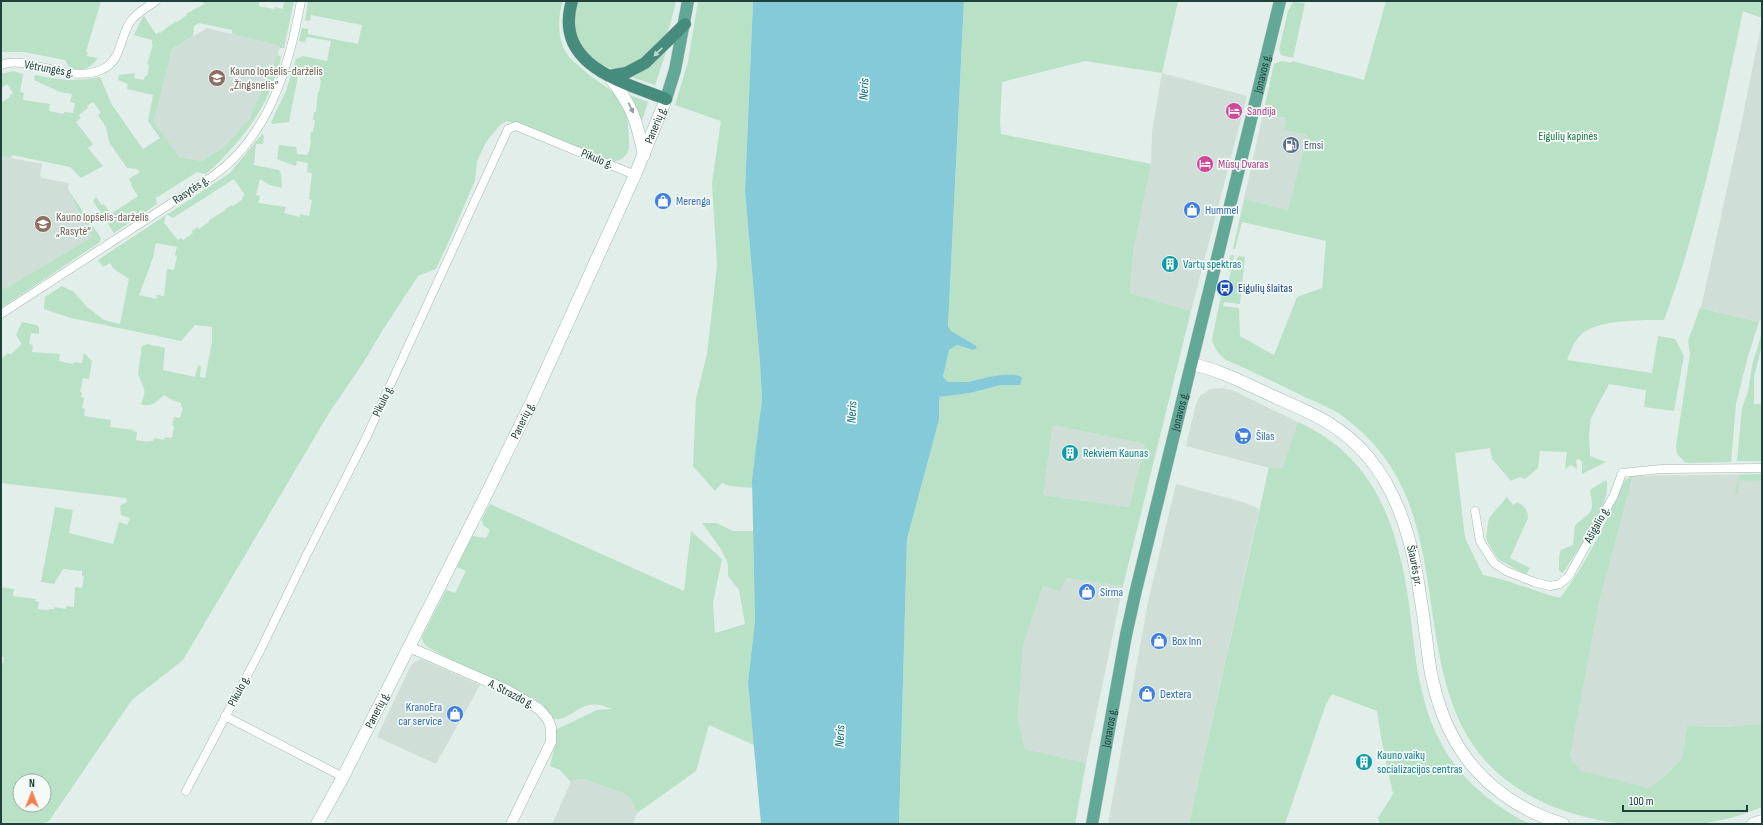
<svg xmlns="http://www.w3.org/2000/svg" width="1763" height="825" viewBox="0 0 1763 825" font-family="'Sofia Sans Condensed',sans-serif">
<style>
.built{fill:#d0ded8}
.green{fill:#b9e1c5;fill-rule:evenodd}
.water{fill:#85cad8}
.lines{fill:none;stroke-linecap:round;stroke-linejoin:round}
.minor-casing{stroke:#a4b7b1;stroke-width:9}
.tertiary-casing{stroke:#a4b7b1;stroke-width:11}
.secondary-casing{stroke:#9fbbb2;stroke-width:13}
.primary-casing{stroke:#c1cac8;stroke-width:13}
.trunk-casing{stroke:#c1cac8;stroke-width:13}
.minor{stroke:#fff;stroke-width:8}
.tertiary{stroke:#fff;stroke-width:10}
.secondary{stroke:#fff;stroke-width:12}
.primary{stroke:#62a897;stroke-width:12}
.trunk{stroke:#468c7d;stroke-width:12}
.oneway{fill:#bfd9d2}
.oneway2{fill:#90a09c}
.labels{text-anchor:middle;dominant-baseline:central;stroke-width:3.5;stroke-linejoin:round;paint-order:stroke}
.street-label{font-size:12px;fill:#204139;stroke:#f3faf7}
.education-label{font-size:12px;fill:#785e54;stroke:#f3faf7;text-anchor:start}
.hotel-label{font-size:12px;fill:#b23c85;stroke:#f3faf7;text-anchor:start}
.park-label{font-size:12px;fill:#267c49;stroke:#f3faf7}
.service-label{font-size:12px;fill:#4e5e75;stroke:#f3faf7;text-anchor:start}
.shop-label{font-size:12px;fill:#366cbe;stroke:#f3faf7;text-anchor:start}
.culture-label{font-size:12px;fill:#0d838f;stroke:#f3faf7;text-anchor:start}
.transit-label{font-size:12px;fill:#164399;stroke:#f3faf7;text-anchor:start}
.water-label{font-size:13px;font-style:italic;fill:#146e83;stroke:#f3faf7}
</style>
<rect width="100%" height="100%" fill="#e2eee9"/>
<path class="built" d="M1762,21V319L1759,322L1701,308L1741,125Z
M207,28L280,46L277,58L249,119L225,146L202,161L178,157L154,122L172,49Z
M1162,73L1247,96L1191,311L1130,293L1133,253L1151,164L1152,132Z
M1265,105L1271,115L1286,118L1284,130L1307,135L1288,210L1244,199Z
M1,156L42,164L40,176L42,178L69,183L68,189L92,237L1,291Z
M1223,388L1234,391L1298,422L1282,468L1269,467V468L1186,446L1196,404L1200,396L1210,389Z
M1053,425L1145,444L1129,507L1043,495Z
M1762,474V724L1723,727L1687,726L1682,758L1665,776L1648,788L1580,770L1570,756L1599,603L1633,476Z
M1176,484L1243,502L1259,509L1189,824H1108L1148,602Z
M1066,578L1123,586L1086,763L1025,749L1018,717L1023,646L1043,586Z
M421,659L480,685L436,764L377,737L410,667L414,662Z
M584,779L623,793L631,799L637,813L633,824H552L571,782L576,780Z"/>
<path class="green" d="M1,1H101L86,52H88L87,56L98,58C87,71 86,70 70,69L65,60L24,52H1Z
M205,1H259V6L274,9L275,7L283,9L284,1H294L284,48H280V46L232,34V30L199,23L194,26L193,36L172,49L154,122L179,157L202,161L225,146L249,119L278,55L281,57C280,64 277,71 275,77C262,117 236,146 206,174L197,172L156,198L157,204L114,233L93,201L96,197L102,205L104,204L111,214L138,196L131,185L132,184L129,179L140,172L137,169L127,168L109,142L106,127L98,115L101,113L93,102L87,106L88,108L79,115L81,118L76,122L93,144L88,148L103,166L81,178L70,167L12,155L11,158L1,156V103L10,97L9,96L13,93L7,84L3,87L1,84V74L13,71L23,74L20,92L24,93L23,100L50,104L49,111L63,114L64,112L73,113L75,103L70,102L72,94L60,92L34,80L35,75C58,80 77,82 100,77L112,105L143,149L160,138L148,121L153,95L127,89L128,84L118,80L119,75L135,73L134,78L144,80L145,76H147L149,65L147,64L153,45L152,44V40L134,35L142,18L144,16L156,34L159,32L160,33L176,21L177,22L187,15L186,14L204,4L203,2Z
M308,1H563C557,18 557,41 569,57C572,60 576,64 580,67C612,96 628,88 629,140C630,153 626,158 614,162L520,125L507,121L500,125L486,142L477,161L475,180L453,232L436,269L418,276L384,328L363,363L329,413L183,660L132,700L49,821L41,824H1V671L4,657L1,656V587L14,589L13,596L36,599L35,601L39,602L38,609L49,610V609H54V607L66,609V606L74,607L75,587L82,588L84,576H82V571L63,569L54,584L41,582L55,507L73,510L69,533L113,544L119,522L127,525L130,518L121,515L120,506L127,502L126,498L1,483L2,358L8,353L10,355L22,344L16,335L22,322L36,325L39,327V334L31,333L29,344L33,345L32,352L60,354L59,361L73,364L74,362L82,363L84,353L92,361L89,379L83,378L80,392L82,393L81,397L84,398L82,408L85,409L84,416L111,420L110,427L134,430L133,431L137,432L136,440L149,442V441H153L154,438L164,440L165,437L172,438L174,426L172,425L174,417L180,418L183,407H181V403L172,400L164,395C156,402 151,408 141,404L145,392L138,374L142,346L147,344L165,348L163,370L195,377L198,365L201,366L200,377L205,378L212,342V327L195,325L181,341L71,318L44,309L45,297L62,286L74,292L87,307L104,320L120,324L129,279L114,269L110,263L103,267L98,260L230,173L262,134L264,136L263,144H256L254,165L279,170L281,174L282,188L270,185L260,179L256,195L260,196L258,203L286,207L284,213L300,217V214L309,216L312,200L309,199L312,173L307,172L308,163L297,161L296,166L277,159L279,145L296,147L297,154L307,155L308,152H309L311,140H310L311,132H313L315,120H313L314,112H316L318,92H319L321,80H320V76L309,74V68L301,71L298,76L289,122L272,124L271,122L286,91L296,59L303,56L327,61L331,41L307,37L305,42L299,41L302,28L308,29V34L358,44L362,25L311,15L310,21L305,20ZM234,179L245,195L242,197L243,199L233,206L232,205L225,209L226,210L209,220V222L199,229L198,227L192,231L193,233L183,240L181,238L178,240L164,223L166,214L173,218ZM156,243L177,247L175,255L177,256L174,270L167,269L164,296L157,295L156,299L139,295L153,258ZM20,781H44V805H20Z
M577,1H676C672,16 670,32 660,44C652,54 632,69 619,69C597,69 579,49 574,29C572,21 576,9 577,1Z
M698,1H753L745,191L760,363L762,399L752,488L730,486L722,483L715,491L693,466L696,399L707,354L717,265L712,183L721,121L675,105L688,62Z
M964,1H1178L1162,73L1085,61L1002,82L1000,122L1001,134L1151,164L1133,253L1130,293L1191,311L1123,586L1066,578L1060,591L1043,586L1023,646L1018,717L1025,749L1086,763L1075,824H899L907,539L939,420C940,412 938,404 940,397L970,393L1001,385H1020L1011,374L965,382H948L943,377L949,350L957,345L973,350L975,345L951,331L948,326ZM1053,425L1145,444L1129,507L1043,495Z
M1386,1H1762V18L1743,11C1721,115 1701,221 1664,320C1642,320 1591,319 1578,338C1573,344 1570,353 1567,360L1652,373L1658,336L1675,339L1684,356L1674,411L1644,407L1646,390L1609,384L1591,418L1589,434L1590,456L1606,462L1582,474V462L1579,459L1576,460L1577,469L1571,465L1565,469L1567,452L1540,451L1538,468L1525,479L1520,477L1511,481L1492,459L1490,448L1455,453L1465,538L1483,575C1510,580 1534,591 1560,598C1588,562 1606,521 1625,480L1633,476L1599,603L1570,756L1580,770L1648,788L1665,776L1682,758L1687,726L1723,727L1762,724V807C1742,815 1717,823 1695,824C1682,825 1668,824 1655,824C1634,824 1614,824 1594,819C1562,812 1532,800 1506,780C1410,705 1452,563 1391,467C1378,446 1359,428 1340,414C1330,408 1318,403 1307,398C1281,385 1254,372 1226,360C1219,354 1214,349 1212,339L1221,296H1225L1231,271L1227,270L1231,255H1234L1231,271L1234,269L1238,256L1245,257L1240,304L1224,302L1223,306L1239,308L1240,336L1274,355L1297,297L1322,288L1326,241L1242,222L1235,249H1233L1244,199L1288,210L1307,135L1284,130L1286,118L1271,115L1265,105L1274,64L1282,61L1292,63V61L1364,80Z
M1293,2L1305,3L1293,58L1281,55L1279,50L1288,11Z
M665,50L666,52L655,85L628,76Z
M627,94L648,102L641,124Z
M67,188L101,238L100,242L1,308V291L92,237Z
M1700,308L1759,322L1748,356L1736,404L1731,462L1686,463L1677,454L1676,446L1690,354L1688,341Z
M1762,332V345L1754,377V404H1762V461H1737L1742,408L1748,391L1752,366Z
M1298,422C1364,452 1390,505 1404,574C1415,629 1412,679 1436,733C1454,774 1490,805 1530,824H1380L1378,818L1393,794L1381,737L1377,711L1332,694L1326,704L1285,824H1189L1269,467L1282,468Z
M1762,474V481L1739,480L1738,494L1735,493L1738,478L1740,475Z
M1606,480C1615,500 1574,555 1563,573L1559,571V557L1561,550L1573,545L1575,525C1593,510 1594,513 1590,490Z
M1507,497L1513,505L1517,502C1524,506 1528,510 1528,518L1510,558L1530,568L1526,575L1498,559L1488,543L1486,537L1489,518Z
M490,504L684,591L691,531L722,559L713,602L715,633L745,624L739,590L728,576V564L721,549L702,523H716L733,531H753L755,621L748,682L754,745L709,725L696,771L637,813L631,799L623,793L584,779L576,780L571,782L560,770L550,766L556,741L555,730L597,710L611,709C581,694 573,722 554,719L542,704L534,699L444,656L426,646L422,640V637L446,590L455,593L466,571L457,567L472,536L486,538L490,530L483,525L482,519Z"/>
<path class="water" d="M753,1H964L948,326L951,331L975,345L977,348L973,350L957,345L949,350L943,377L948,382C954,382 960,382 967,382C979,380 1013,369 1022,378L1020,385H1001L970,393L940,397C938,404 940,412 939,420L907,539L899,824H761L748,682L755,621L752,480L762,399L760,363L745,191Z"/>
<g class="lines">
<g class="minor-casing">
<path id="minor" d="M1,65C26,54 69,84 101,70C122,61 119,39 130,22C136,13 147,7 156,1
M1,314L213,176C270,135 289,67 301,1
M1475,511L1480,541L1494,563L1506,571L1534,582L1550,586L1560,584L1569,576L1614,495L1622,473L1661,469L1762,468
M225,716L343,777
M186,791L259,653L307,554L365,440L508,129L516,126L635,175"/>
</g>
<g class="tertiary-casing">
<path id="tertiary" d="M409,647L507,690L539,709L547,718L551,727V742L511,824"/>
</g>
<g class="secondary-casing">
<g id="secondary">
<path d="M609,76C632,106 636,118 644,155"/>
<path id="s1" d="M1191,364C1221,370 1248,385 1275,397C1312,413 1343,426 1369,458C1410,508 1418,575 1426,637C1428,652 1429,667 1433,682C1449,754 1493,802 1563,824"/>
<path id="s2" d="M317,824L343,777L486,495L533,399L635,175L666,99"/>
<path d="M1753,824L1762,821"/>
</g>
</g>
<g class="primary-casing">
<g id="primary">
<path d="M666,99L675,70L688,1"/>
<path id="s3" d="M1092,824L1126,635L1136,590L1280,1"/>
</g>
</g>
<g class="trunk-casing">
<path id="trunk" d="M572,1C553,65 622,82 666,99
M609,76L626,73L645,63L685,24"/>
</g>
<use href="#minor" class="minor"/>
<use href="#tertiary" class="tertiary"/>
<use href="#secondary" class="secondary"/>
<use href="#primary" class="primary"/>
<use href="#trunk" class="trunk"/>
</g>
<defs><path id="oneway-solid" d="M-6-.8H1V-3.2L6.5 0L1 3.2V.8H-6Z"/></defs>
<use class="oneway" href="#oneway-solid" transform="translate(658 52) rotate(136)"/>
<use class="oneway2" href="#oneway-solid" transform="translate(631 108) rotate(64)"/>
<defs>
<g id="school-disc" transform="scale(0.9)"><circle r="9.5" fill="#8d6e63" stroke="#f3faf7"/><path d="M0-5L7-2L0 1L-7-2ZM-4 1L0 2.5L4 1V4Q0 6-4 4Z" fill="#fff"/></g>
<g id="hotel-disc" transform="scale(0.9)"><circle r="9.5" fill="#d1479c" stroke="#f3faf7"/><path d="M-6-4.5h1.5V1H6V5H4.5V3h-9V5H-6ZM-4 0a1.8 1.8 0 1 1 3.6 0ZM.5 0V-2.5h3Q6-2.5 6 0Z" fill="#fff"/></g>
<g id="fuel-disc" transform="scale(0.9)"><circle r="9.5" fill="#5c6f8a" stroke="#f3faf7"/><path d="M-5.5-6h7V0h2V4h1.3V-2.5L3-4.5l.8-.8L6-3V5H2.5V1h-1V6h-7ZM-4.2-4.7v3.2H.2V-4.7Z" fill="#fff"/></g>
<g id="shop-disc" transform="scale(0.9)"><circle r="9.5" fill="#3f7fe0" stroke="#f3faf7"/><path d="M-5-2.5h2.3a2.7 3.5 0 0 1 5.4 0H5L5.5 6h-11ZM-1.5-2.5h3a1.5 2.3 0 0 0-3 0Z" fill="#fff"/></g>
<g id="building-disc" transform="scale(0.9)"><circle r="9.5" fill="#0f9aa8" stroke="#f3faf7"/><path d="M-4-6H4V6H1V3H-1V6H-4ZM-2.5-4.3h1.7v1.8h-1.7ZM.8-4.3h1.7v1.8H.8ZM-2.5-1h1.7V.8h-1.7ZM.8-1h1.7V.8H.8Z" fill="#fff"/></g>
<g id="bus-disc" transform="scale(0.9)"><circle r="9.5" fill="#1a4fb4" stroke="#f3faf7"/><path d="M-5-6H5V4H4V6H2V4H-2V6H-4V4H-5ZM-3.5-4V0h7V-4ZM-3.5 1.2v1.5H-2V1.2ZM2 1.2v1.5H3.5V1.2Z" fill="#fff"/></g>
<g id="supermarket-disc" transform="scale(0.9)"><circle r="9.5" fill="#3f7fe0" stroke="#f3faf7"/><path d="M-6-5.5h2.5l.6 2H6L4.5 2H-2.5L-4.4-4H-6ZM-1.5 3.2a1.3 1.3 0 1 0 .1 0ZM3 3.2a1.3 1.3 0 1 0 .1 0Z" fill="#fff"/></g>
</defs>
<g fill-rule="evenodd">
<use href="#school-disc" x="217" y="78"/>
<use href="#hotel-disc" x="1234" y="111"/>
<use href="#fuel-disc" x="1291" y="145"/>
<use href="#hotel-disc" x="1205" y="164"/>
<use href="#shop-disc" x="663" y="201"/>
<use href="#shop-disc" x="1192" y="210"/>
<use href="#school-disc" x="43" y="224"/>
<use href="#building-disc" x="1170" y="264"/>
<use href="#bus-disc" x="1225" y="288"/>
<use href="#supermarket-disc" x="1243" y="436"/>
<use href="#building-disc" x="1070" y="453"/>
<use href="#shop-disc" x="1087" y="592"/>
<use href="#shop-disc" x="1159" y="641"/>
<use href="#shop-disc" x="1147" y="694"/>
<use href="#shop-disc" x="455" y="714"/>
<use href="#building-disc" x="1364" y="762"/>
</g>
<g class="labels">
<g class="street-label">
<text transform="translate(49 69) rotate(10)">Vėtrungės g.</text>
<text stroke="none"><textPath href="#s3" startOffset="770">Jonavos g.</textPath></text>
<text stroke="none"><textPath href="#s2" startOffset="777">Panerių g.</textPath></text>
<text transform="translate(597 159) rotate(22)">Pikulo g.</text>
<text transform="translate(191 190) rotate(-34)">Rasytės g.</text>
<text transform="translate(383 401) rotate(-65)">Pikulo g.</text>
<text stroke="none"><textPath href="#s3" startOffset="422">Jonavos g.</textPath></text>
<text stroke="none"><textPath href="#s2" startOffset="453">Panerių g.</textPath></text>
<text transform="translate(1597 525) rotate(-61)">Ašigalio g.</text>
<text stroke="none"><textPath href="#s1" startOffset="322">Šiaurės pr.</textPath></text>
<text transform="translate(239 691) rotate(-62)">Pikulo g.</text>
<text transform="translate(511 694) rotate(27)">A. Strazdo g.</text>
<text stroke="none"><textPath href="#s2" startOffset="129">Panerių g.</textPath></text>
<text stroke="none"><textPath href="#s3" startOffset="98">Jonavos g.</textPath></text>
</g>
<g class="education-label">
<text x="230" y="71">Kauno lopšelis-darželis<tspan x="230" dy="14">„Žingsnelis“</tspan></text>
<text x="56" y="217">Kauno lopšelis-darželis<tspan x="56" dy="14">„Rasytė“</tspan></text>
</g>
<g class="hotel-label">
<text x="1247" y="111">Sandija</text>
<text x="1218" y="164">Mūsų Dvaras</text>
</g>
<g class="park-label">
<text x="1568" y="136">Eigulių kapinės</text>
</g>
<g class="service-label">
<text x="1304" y="145">Emsi</text>
</g>
<g class="shop-label">
<text x="676" y="201">Merenga</text>
<text x="1205" y="210">Hummel</text>
<text x="1256" y="436">Šilas</text>
<text x="1100" y="592">Sirma</text>
<text x="1172" y="641">Box Inn</text>
<text x="1160" y="694">Dextera</text>
<text x="442" y="707" text-anchor="end">KranoEra<tspan x="442" dy="14">car service</tspan></text>
</g>
<g class="culture-label">
<text x="1183" y="264">Vartų spektras</text>
<text x="1083" y="453">Rekviem Kaunas</text>
<text x="1377" y="755">Kauno vaikų<tspan x="1377" dy="14">socializacijos centras</tspan></text>
</g>
<g class="transit-label">
<text x="1238" y="288">Eigulių šlaitas</text>
</g>
<g class="water-label">
<text transform="translate(864 89) rotate(-88)">Neris</text>
<text transform="translate(852 412) rotate(-88)">Neris</text>
<text transform="translate(840 736) rotate(-88)">Neris</text>
</g>
</g>
<rect width="1763" height="825" fill="none" stroke="#204139" stroke-width="4"/>
<g transform="translate(32 793)"><circle r="19" fill="#f3faf7" stroke="#9fb0ab"/>
<path d="M0-3L7 15L0 10L-7 15Z" fill="#ff7e4f"/>
<text y="-6" font-size="11" font-weight="bold" text-anchor="middle" fill="#204139">N</text>
</g>
<path d="M1623 805v6h124v-6" fill="none" stroke="#204139" stroke-width="2"/>
<text x="1629" y="805" font-size="12" fill="#204139" stroke="#f3faf7" stroke-width="3" paint-order="stroke">100 m</text>
</svg>
